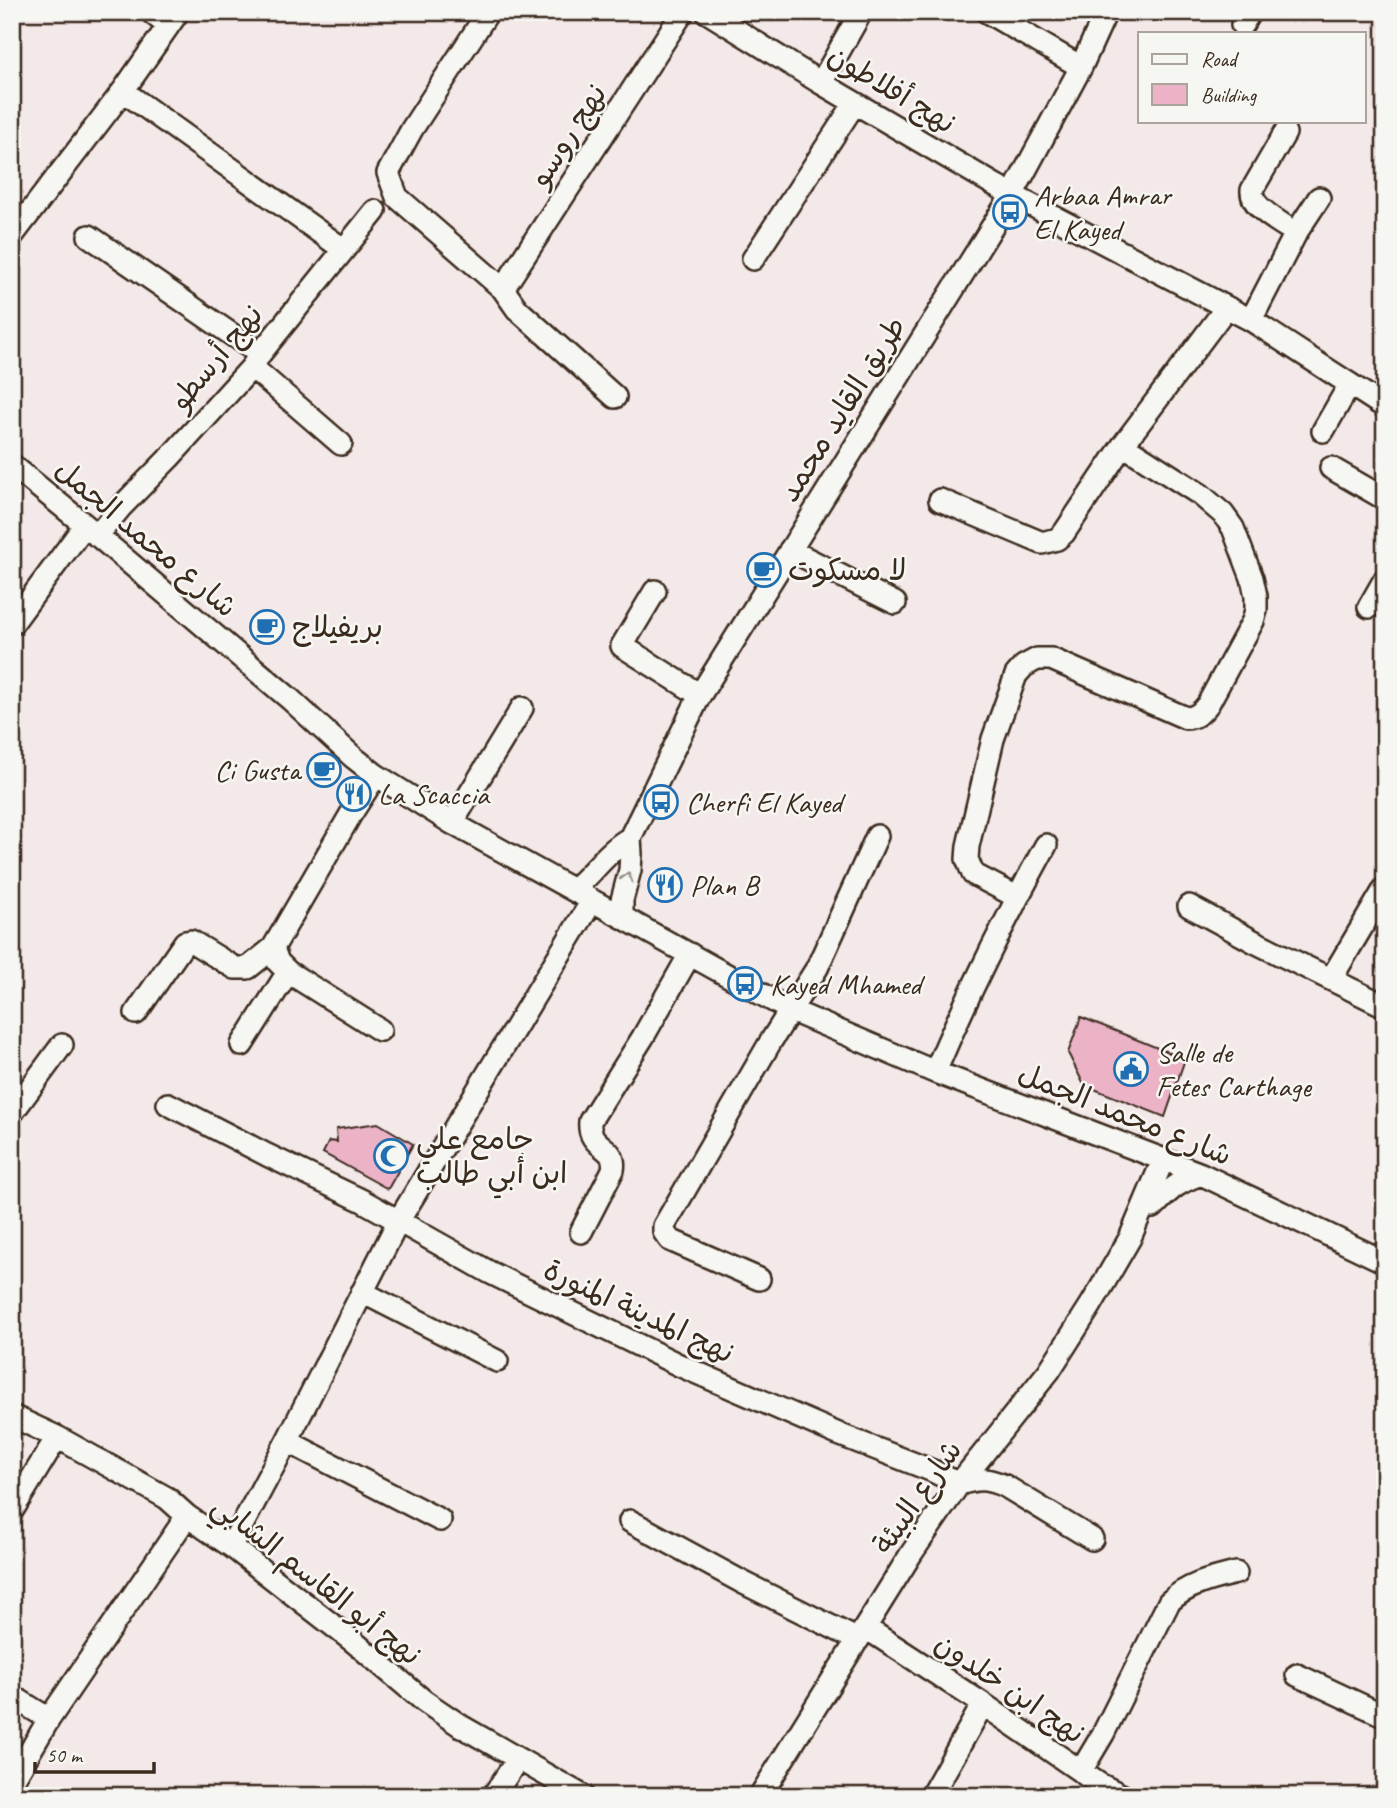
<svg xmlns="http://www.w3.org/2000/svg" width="1397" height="1808" viewBox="0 0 1397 1808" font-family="Caveat,'Playpen Sans Arabic',sans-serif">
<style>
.building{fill:#ecb3c7;stroke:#3b2a1e;stroke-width:2}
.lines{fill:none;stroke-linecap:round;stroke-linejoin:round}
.minor-casing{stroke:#3b2a1e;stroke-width:26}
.minor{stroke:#f6f6f2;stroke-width:21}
.oneway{stroke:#989088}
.labels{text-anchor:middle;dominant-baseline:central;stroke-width:5;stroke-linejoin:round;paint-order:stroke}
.street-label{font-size:30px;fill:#3b2a1e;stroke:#f6f6f2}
.poi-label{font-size:30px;fill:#3b2a1e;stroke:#f6f6f2;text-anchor:start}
</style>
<rect width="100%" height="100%" fill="#f4e9e9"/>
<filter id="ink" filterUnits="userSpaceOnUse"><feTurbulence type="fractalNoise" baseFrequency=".0143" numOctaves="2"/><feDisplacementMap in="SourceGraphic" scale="14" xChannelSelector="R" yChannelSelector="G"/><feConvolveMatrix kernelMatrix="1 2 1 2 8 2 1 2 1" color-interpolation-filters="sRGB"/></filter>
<g filter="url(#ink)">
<path class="building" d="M1081,1017L1185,1059L1165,1117L1084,1085L1068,1053Z
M378,1123L413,1144L388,1189L323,1153L329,1141L337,1142L336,1129Z"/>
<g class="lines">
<g class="minor-casing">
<path id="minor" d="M151,12L168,26
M488,12L412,129L388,173L397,197L503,289L517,309L615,397
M707,12L821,83L1012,195L1251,320L1385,407
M987,12L1081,67
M1242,25L1250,12
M821,83L861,12
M123,91L343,249
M1285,133L1252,190C1250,208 1283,224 1296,233
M12,236L123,91L178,12
M89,236L260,354
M753,259L855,103
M503,289L683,12
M1251,320L1296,233L1319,198
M252,367L341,444
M1323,431L1350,384
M12,465L85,525L290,699L353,757L376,775L452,823L792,1011L935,1072L1201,1174L1385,1262
M1331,468L1385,499
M940,500L1042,543L1057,539L1064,533L1123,445L1226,308
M97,536L120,508L170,457L252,367L260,354L375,211
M790,550L895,603
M655,591L622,646L700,695
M1369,607L1385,579
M12,624L85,525
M376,775L351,814L273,948L278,962L288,972L380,1030
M452,823L522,708
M573,890C593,873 607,851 630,838
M1017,897L973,874L967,859L968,846L993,739L1016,675L1024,666L1037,659H1051L1186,718C1196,718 1202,712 1208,704L1253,621L1256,610V596L1252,578L1233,528L1223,514L1201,495L1123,445
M1189,906L1255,942L1385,1006
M622,917V900L630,870L631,854L630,838L700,695L1012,195L1081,67L1106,12
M1331,979L1385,888
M136,1013L185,942L191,941L235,968H248L273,948
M242,1045L288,972
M935,1072C968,994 1005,919 1046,845
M168,1104L267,1155L363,1201L489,1272L679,1365L838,1434L933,1471L959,1484C979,1478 986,1478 1005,1486L1092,1539
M12,1113L62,1045
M1153,1207C1171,1189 1176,1183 1201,1174
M581,1232L613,1170C618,1144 587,1150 590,1121L643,1037L690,954
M759,1279L670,1240L664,1232V1226L771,1041L817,968L877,836
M362,1292L497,1361
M12,1416L57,1437L167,1498L187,1516L231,1546L354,1642L424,1701L461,1726L583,1796
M287,1441L440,1520
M12,1511L57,1437
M630,1521L742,1582L858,1640
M231,1546L287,1441L399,1220L592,901
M866,1628L983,1704L1099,1784L1123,1796
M1297,1675L1385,1716
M12,1696L49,1719
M1081,1771L1103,1734L1169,1602C1188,1584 1212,1579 1236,1573
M12,1782L49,1719L187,1516
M493,1796L518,1759
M760,1796L911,1554L959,1484L1049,1371L1091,1305L1130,1238L1163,1160
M931,1796L983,1704"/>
</g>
<use href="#minor" class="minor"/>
</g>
<defs><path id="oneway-chevron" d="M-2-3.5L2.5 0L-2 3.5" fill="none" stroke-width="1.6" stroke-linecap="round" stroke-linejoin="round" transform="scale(1.75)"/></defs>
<use class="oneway" href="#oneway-chevron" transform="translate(627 877) rotate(-75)"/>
</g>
<defs>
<g id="bus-ring" transform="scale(1.75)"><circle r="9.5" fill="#f6f6f2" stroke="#1f6fb2" stroke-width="1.5"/><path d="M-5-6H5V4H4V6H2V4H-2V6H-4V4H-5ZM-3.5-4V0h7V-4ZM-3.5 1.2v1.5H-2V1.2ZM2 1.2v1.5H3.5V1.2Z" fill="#1f6fb2"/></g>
<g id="cafe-ring" transform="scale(1.75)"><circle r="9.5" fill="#f6f6f2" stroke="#1f6fb2" stroke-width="1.5"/><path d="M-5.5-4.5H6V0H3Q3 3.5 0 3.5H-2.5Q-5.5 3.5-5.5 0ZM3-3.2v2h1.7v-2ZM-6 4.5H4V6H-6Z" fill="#1f6fb2"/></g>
<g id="restaurant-ring" transform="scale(1.75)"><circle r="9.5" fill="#f6f6f2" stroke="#1f6fb2" stroke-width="1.5"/><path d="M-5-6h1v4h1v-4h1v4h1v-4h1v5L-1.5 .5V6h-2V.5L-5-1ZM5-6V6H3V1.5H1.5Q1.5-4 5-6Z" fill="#1f6fb2"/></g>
<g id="civic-ring" transform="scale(1.75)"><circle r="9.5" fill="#f6f6f2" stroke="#1f6fb2" stroke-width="1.5"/><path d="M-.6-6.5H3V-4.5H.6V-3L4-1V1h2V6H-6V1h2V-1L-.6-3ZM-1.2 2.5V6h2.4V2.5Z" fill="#1f6fb2"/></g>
<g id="mosque-ring" transform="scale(1.75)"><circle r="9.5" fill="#f6f6f2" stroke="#1f6fb2" stroke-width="1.5"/><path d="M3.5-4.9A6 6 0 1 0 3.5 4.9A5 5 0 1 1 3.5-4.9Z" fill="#1f6fb2"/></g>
</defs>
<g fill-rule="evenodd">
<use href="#bus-ring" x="1010" y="212"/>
<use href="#cafe-ring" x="764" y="570"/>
<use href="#cafe-ring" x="267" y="627"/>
<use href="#cafe-ring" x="324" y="770"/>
<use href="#restaurant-ring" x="354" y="794"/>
<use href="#bus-ring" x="661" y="802"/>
<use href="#restaurant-ring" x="665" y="885"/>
<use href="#bus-ring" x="745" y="984"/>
<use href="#civic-ring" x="1131" y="1069"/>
<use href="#mosque-ring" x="391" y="1156"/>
</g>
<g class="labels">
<g class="street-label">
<text transform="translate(892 89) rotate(31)">نهج أفلاطون</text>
<text transform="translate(568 135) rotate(-57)">نهج روسو</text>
<text transform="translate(216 357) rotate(-50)">نهج أرسطو</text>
<text transform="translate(842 409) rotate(-58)">طريق القايد محمد</text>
<text transform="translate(146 538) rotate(40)">شارع محمد الجمل</text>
<text transform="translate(1125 1114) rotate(22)">شارع محمد الجمل</text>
<text transform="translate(639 1311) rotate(25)">نهج المدينة المنورة</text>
<text transform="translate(917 1497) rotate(-55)">شارع البيئة</text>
<text transform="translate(317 1580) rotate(38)">نهج أبو القاسم الشابي</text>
<text transform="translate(1010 1688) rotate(34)">نهج ابن خلدون</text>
</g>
<g class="poi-label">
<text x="1034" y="195">Arbaa Amrar<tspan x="1034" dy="34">El Kayed</tspan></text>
<text x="788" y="570">لا مسكوت</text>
<text x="292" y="627">بريفيلاج</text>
<text x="300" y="770" text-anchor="end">Ci Gusta</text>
<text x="378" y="794">La Scaccia</text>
<text x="686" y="802">Cherfi El Kayed</text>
<text x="690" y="885">Plan B</text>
<text x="770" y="984">Kayed Mhamed</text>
<text x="1156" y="1052">Salle de<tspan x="1156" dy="34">Fetes Carthage</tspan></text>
<text x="416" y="1139">جامع علي<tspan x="416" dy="34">ابن أبي طالب</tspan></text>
</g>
</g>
<rect width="1397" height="1808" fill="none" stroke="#f6f6f2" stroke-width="42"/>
<rect x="21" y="21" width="1355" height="1766" fill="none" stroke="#3b2a1e" stroke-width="2.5" filter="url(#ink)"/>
<rect x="1138" y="32" width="228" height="91" fill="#f6f6f2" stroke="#aba49d" stroke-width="2"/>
<rect x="1152" y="54" width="35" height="10" fill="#f6f6f2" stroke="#aba49d" stroke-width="2"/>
<text x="1201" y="66" font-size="21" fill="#3b2a1e">Road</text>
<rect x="1152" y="84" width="35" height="21" fill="#ecb3c7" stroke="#aba49d" stroke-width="2"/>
<text x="1201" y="102" font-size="21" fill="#3b2a1e">Building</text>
<path d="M35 1762v10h119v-10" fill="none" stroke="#3b2a1e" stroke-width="3.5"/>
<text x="46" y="1762" font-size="21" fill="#3b2a1e" stroke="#f6f6f2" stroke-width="5" paint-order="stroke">50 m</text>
</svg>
